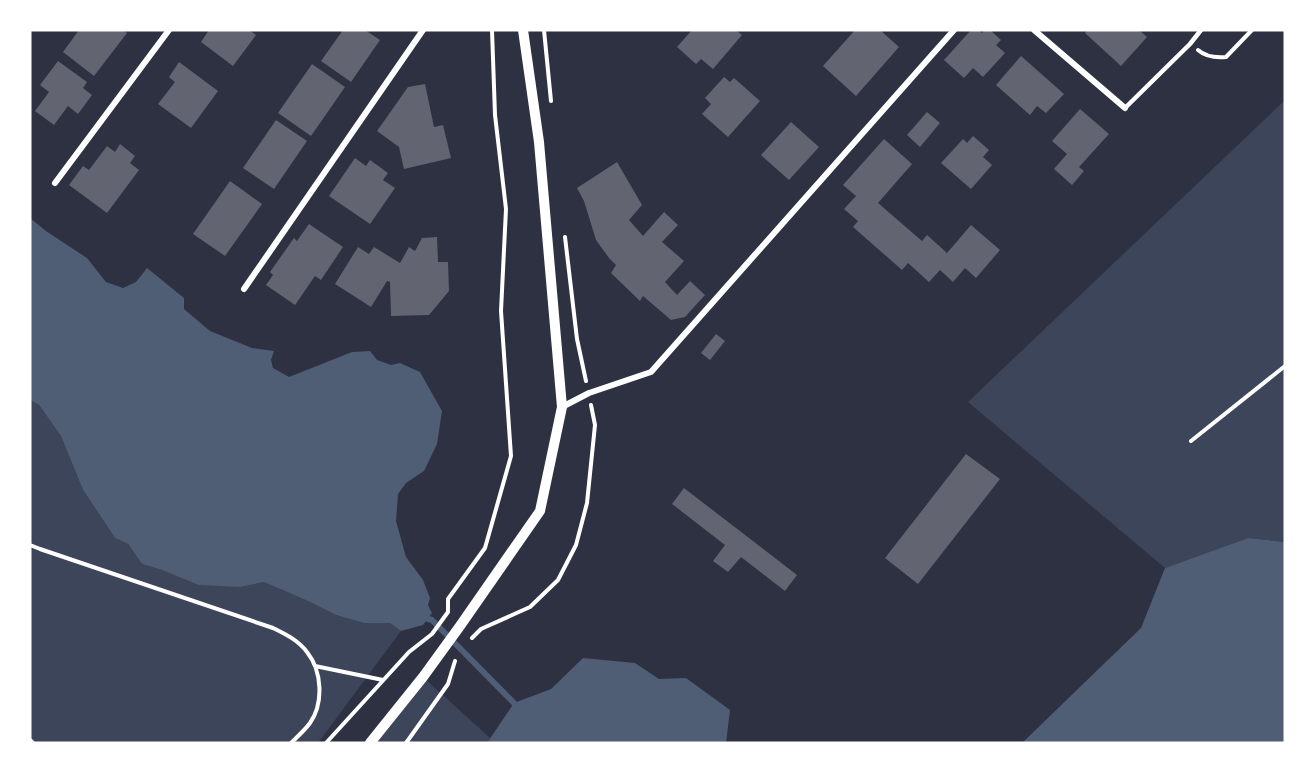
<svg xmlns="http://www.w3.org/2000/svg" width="1315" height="773" viewBox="0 0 1315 773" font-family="Arial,sans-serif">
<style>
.green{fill:#3c4559}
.water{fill:#4f5d75}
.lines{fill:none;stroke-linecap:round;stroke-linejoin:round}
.stream{stroke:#4f5d75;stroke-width:6}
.building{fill:#626471}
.path{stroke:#fff;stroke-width:4}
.service{stroke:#fff;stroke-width:4.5}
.minor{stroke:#fff;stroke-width:6}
.tertiary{stroke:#fff;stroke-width:10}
</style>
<rect width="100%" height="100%" fill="#2d3142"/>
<path class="green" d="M1285,100V542L1248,538L1165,568L968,402Z
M30,400L39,405L61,436L83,490L115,538L128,544L142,564L162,570L241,587L264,582L310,602L336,615L364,623H390L401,631L318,743H30Z
M423,677L490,738L487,743H370Z"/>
<path class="water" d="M30,218L46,231L87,258L106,282L123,288L136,282L147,268L184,298V309L210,331L252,348L274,351L271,360L273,368L289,377L352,352L370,351L377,360L391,365L400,363L420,372L442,411L437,444L424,471L406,483L398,494L396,521L406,557L423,580L430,598L428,605L432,613L423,625L401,631L390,623H364L336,615L310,602L264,582L241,587L199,585L162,570L142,564L128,544L115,538L83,490L61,436L39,405L30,400Z
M1248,538L1285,542V743H1022L1141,628L1165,568Z
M583,658L635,663L659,679L686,678L730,710L726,743H487L514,703L551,689Z"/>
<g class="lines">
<path class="stream" d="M423,615L428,619L432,620L514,703L517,709"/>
</g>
<path class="building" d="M79,30H123L127,33L94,76L63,52Z
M209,30H249L256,35L233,66L201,42Z
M343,30H365L380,40L351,82L321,61Z
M692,30H736L742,35L713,69L701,59L696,64L677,47Z
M855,30H880L899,47L856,96L823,66Z
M971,30H979L982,33L984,30H990L1001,40L996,45L1005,53L983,77L973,68L964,78L944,60Z
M1087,30H1139L1147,37L1121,66L1085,33Z
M1021,56L1064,94L1046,113L1037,106L1030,115L996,85Z
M58,61L87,82L83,88L92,95L78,114L68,106L54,125L35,111L49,92L40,85Z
M179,62L218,91L191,128L158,104L175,82L169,77Z
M312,64L345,87L311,136L278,113Z
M724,77L730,82L734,78L760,101L728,137L702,114L711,104L705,98Z
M425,84L434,127L443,125L451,158L404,169L399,147L377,131L408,87Z
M1080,109L1109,134L1079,167L1084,171L1072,185L1054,169L1067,154L1052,141Z
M927,112L940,123L920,147L907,135Z
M276,120L307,141L274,189L243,168Z
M791,122L819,147L789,180L761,155Z
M973,136L989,150L983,157L992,165L971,189L941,163L963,139L967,143Z
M884,139L912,164L878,203L922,241L927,235L947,253L971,225L1000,250L976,278L965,268L953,282L940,270L929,282L908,263L902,270L853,227L858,221L844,209L856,196L843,185Z
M120,144L135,156L130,163L139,170L107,213L69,185L83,166L89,170L107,146L115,152Z
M355,158L366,166L370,160L388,173L383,180L395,188L370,224L329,196Z
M617,162L642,205L629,220L643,236L664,212L678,225L662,242L684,261L665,282L677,295L690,281L705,295L685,317L671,320L643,296L640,301L611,273L616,265L609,258L596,240L584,201L577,188Z
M230,181L262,204L225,256L193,234Z
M309,224L343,247L321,280L315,276L295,305L266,285L273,275L270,272L294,238L297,241Z
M437,237L438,262H448L449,291L429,315L391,316L390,282L387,281L371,307L335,284L358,247L369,254L374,247L400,263L409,247L415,251L422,238Z
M716,334L725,341L710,360L701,353Z
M966,454L1000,479L918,584L885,558Z
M684,488L797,575L785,591L741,557L728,572L713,561L725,545L672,504Z"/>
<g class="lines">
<path class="path" d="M544,30L551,101
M1198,50C1206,57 1215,58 1226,57L1252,30
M565,237L577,339L586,381
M1191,441L1285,366
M30,545L40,549L273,628C285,634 298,640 307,652C322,671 324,703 310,723C305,730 297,737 291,743
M472,638L481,629L530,607L558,580L576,545L587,503L595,425L591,405
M315,666L383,680
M30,740L33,743
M326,743L409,652L432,634L448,612V599L485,548L511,456L501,311L506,209L495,115L492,30
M406,743L448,684L455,661"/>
<path class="service" d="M1125,108L1190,44L1201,30"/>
<path class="minor" d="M1034,30L1125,108
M55,183L169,30
M244,289L423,30
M562,407L589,393L651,372L954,30"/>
<path class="tertiary" d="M370,743L423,677L460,626L540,511L562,407L539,142L523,30"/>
</g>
<rect width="1315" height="773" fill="none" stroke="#ffffff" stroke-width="63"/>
</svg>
